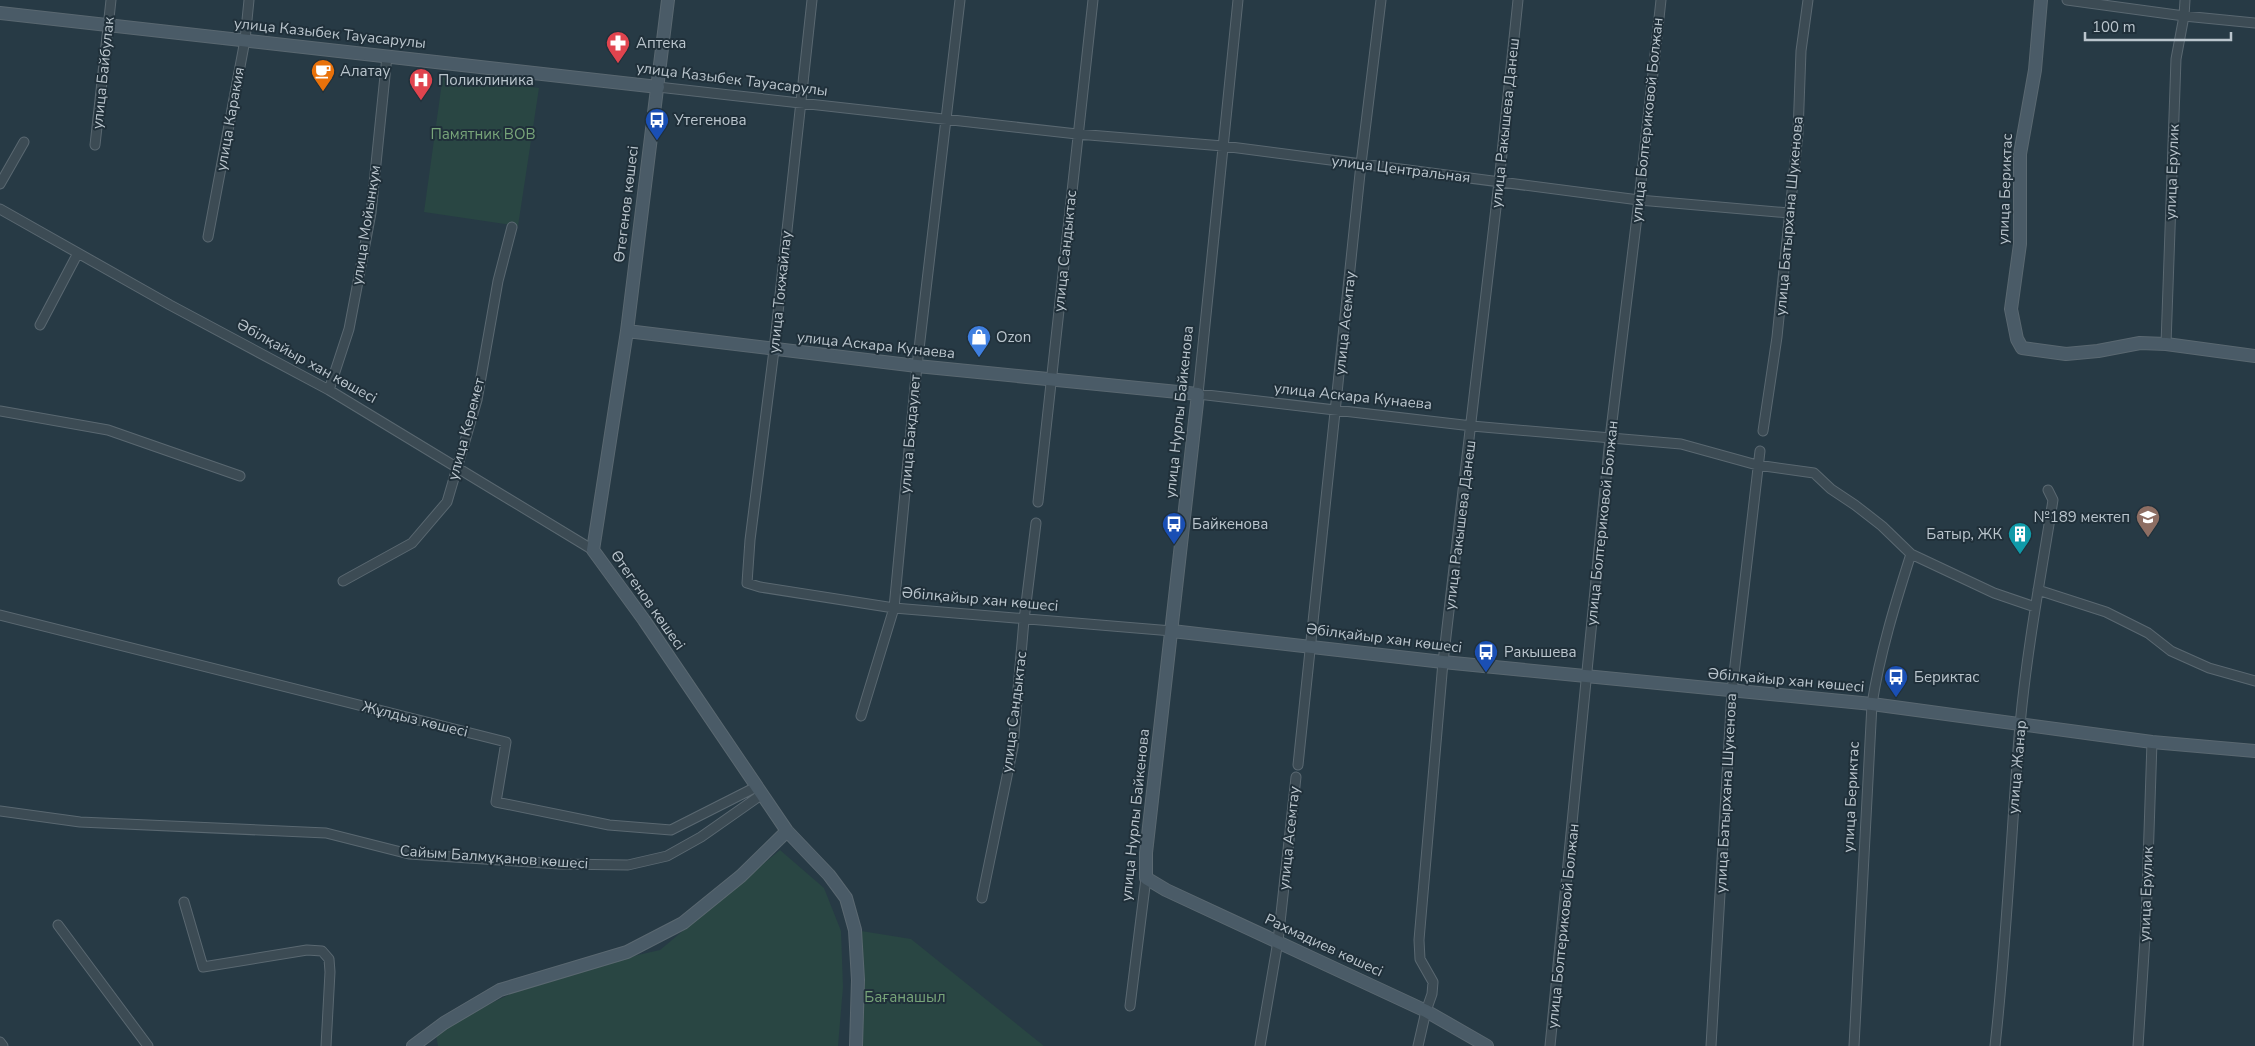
<svg xmlns="http://www.w3.org/2000/svg" width="2255" height="1046" viewBox="0 0 2255 1046" font-family="'Nunito Sans',sans-serif">
<style>
.green{fill:#294643}
.lines{fill:none;stroke-linecap:round;stroke-linejoin:round}
.street-casing{stroke:#5a6871;stroke-width:11}
.secondary-casing{stroke:#5a6871;stroke-width:14}
.street{stroke:#3c4b54;stroke-width:9}
.secondary{stroke:#4a5b67;stroke-width:12}
.labels{text-anchor:middle;dominant-baseline:central;stroke-width:4;stroke-linejoin:round;paint-order:stroke}
.street-label{font-size:15px;fill:#bac5cd;stroke:#20303a}
.poi-label{font-size:15px;fill:#bac5cd;stroke:#20303a;text-anchor:start}
.park-label{font-size:15px;fill:#77a479;stroke:#20303a}
</style>
<rect width="100%" height="100%" fill="#273a45"/>
<path class="green" d="M443,75L539,88L518,226L424,212Z
M780,850L824,888L841,931L843,987L838,1046H438L435,1030L550,975L660,950Z
M855,930L911,939L1044,1046H856Z"/>
<g class="lines">
<g class="street-casing">
<path id="street" d="M812,0L774,350L750,540L747,583L760,587L894,608L1172,631
M1238,0L1198,394L1472,426L1681,444L1757,465L1814,473L1831,489L1855,505L1882,526L1911,554L1994,593L2035,607
M2067,0L2184,16L2255,23
M658,87L1077,134L1223,146L1639,200L1789,213
M95,145L111,0
M0,184L24,142
M0,209L170,305L329,390L593,550
M208,237L245,40L249,0
M40,325L78,253
M2166,344L2176,59L2184,16L2185,0
M329,390L349,329L371,213L387,56
M0,411L108,430L240,476
M1763,431L1777,337L1798,133L1801,51L1808,0
M1038,502L1093,0
M343,581L412,543L447,502L477,400L498,281L512,227
M2038,590L2106,612L2148,633L2171,651L2209,668L2255,681
M0,615L506,742L496,802L609,825L671,830L756,787
M861,716L894,608L917,366L960,0
M1298,765L1361,164L1381,0
M0,811L80,822L326,833L409,854L559,864L628,865L667,856L701,837L761,795
M982,898L1013,747L1024,620L1036,523
M184,902L203,967L307,950L322,951L329,959L330,972L326,1046
M58,925L148,1046
M1130,1006L1146,878
M0,1042L3,1046
M1260,1046L1278,941L1296,777
M1418,1046L1426,1011L1432,994L1433,982L1420,959L1419,940L1443,662L1499,182L1518,0
M1550,1046L1610,438L1639,200L1661,0
M1711,1046L1732,691L1760,451
M1854,1046L1872,704C1880,653 1895,604 1911,554
M1995,1046C2007,939 2011,832 2020,725C2027,649 2041,575 2053,500L2048,490
M2138,1046L2146,922L2152,742"/>
</g>
<g class="secondary-casing">
<path id="secondary" d="M668,0L627,331L593,550L644,620L787,831L829,875L846,898L855,930L858,980L856,1046
M2041,0L2035,70L2020,154V244L2011,309L2017,339L2022,348L2066,354L2098,351L2140,343L2166,344L2255,356
M0,13L658,87
M627,331L917,366L1198,394L1146,853V878L1166,890L1426,1011L1487,1046
M1172,631L1443,662L1872,704L2152,742L2255,751
M413,1046L444,1023L500,990L627,952L683,923L741,876L787,831"/>
</g>
<use href="#street" class="street"/>
<use href="#secondary" class="secondary"/>
</g>
<defs>
<g id="pharmacy-pin" transform="scale(1.25)"><path d="M0 17L-7.5 6A9.5 9.5 0 1 1 7.5 6Z" fill="#e0444e" stroke="#20303a"/><path d="M-2-6h4v4h4v4h-4v4h-4v-4h-4v-4h4Z" fill="#fff"/></g>
<g id="cafe-pin" transform="scale(1.25)"><path d="M0 17L-7.5 6A9.5 9.5 0 1 1 7.5 6Z" fill="#e8710a" stroke="#20303a"/><path d="M-5.5-4.5H6V0H3Q3 3.5 0 3.5H-2.5Q-5.5 3.5-5.5 0ZM3-3.2v2h1.7v-2ZM-6 4.5H4V6H-6Z" fill="#fff"/></g>
<g id="hospital-pin" transform="scale(1.25)"><path d="M0 17L-7.5 6A9.5 9.5 0 1 1 7.5 6Z" fill="#e0444e" stroke="#20303a"/><path d="M-5-5h3v3.5h4V-5h3V5h-3V1.5h-4V5h-3Z" fill="#fff"/></g>
<g id="bus-pin" transform="scale(1.25)"><path d="M0 17L-7.5 6A9.5 9.5 0 1 1 7.5 6Z" fill="#1a4fb4" stroke="#20303a"/><path d="M-5-6H5V4H4V6H2V4H-2V6H-4V4H-5ZM-3.5-4V0h7V-4ZM-3.5 1.2v1.5H-2V1.2ZM2 1.2v1.5H3.5V1.2Z" fill="#fff"/></g>
<g id="shop-pin" transform="scale(1.25)"><path d="M0 17L-7.5 6A9.5 9.5 0 1 1 7.5 6Z" fill="#3f7fe0" stroke="#20303a"/><path d="M-5-2.5h2.3a2.7 3.5 0 0 1 5.4 0H5L5.5 6h-11ZM-1.5-2.5h3a1.5 2.3 0 0 0-3 0Z" fill="#fff"/></g>
<g id="school-pin" transform="scale(1.25)"><path d="M0 17L-7.5 6A9.5 9.5 0 1 1 7.5 6Z" fill="#8d6e63" stroke="#20303a"/><path d="M0-5L7-2L0 1L-7-2ZM-4 1L0 2.5L4 1V4Q0 6-4 4Z" fill="#fff"/></g>
<g id="building-pin" transform="scale(1.25)"><path d="M0 17L-7.5 6A9.5 9.5 0 1 1 7.5 6Z" fill="#0f9aa8" stroke="#20303a"/><path d="M-4-6H4V6H1V3H-1V6H-4ZM-2.5-4.3h1.7v1.8h-1.7ZM.8-4.3h1.7v1.8H.8ZM-2.5-1h1.7V.8h-1.7ZM.8-1h1.7V.8H.8Z" fill="#fff"/></g>
</defs>
<g fill-rule="evenodd">
<use href="#pharmacy-pin" x="618" y="43"/>
<use href="#cafe-pin" x="323" y="71"/>
<use href="#hospital-pin" x="421" y="80"/>
<use href="#bus-pin" x="657" y="120"/>
<use href="#shop-pin" x="979" y="337"/>
<use href="#school-pin" x="2148" y="517"/>
<use href="#bus-pin" x="1174" y="524"/>
<use href="#building-pin" x="2020" y="534"/>
<use href="#bus-pin" x="1486" y="652"/>
<use href="#bus-pin" x="1896" y="677"/>
</g>
<g class="labels">
<g class="street-label">
<text transform="translate(330 33) rotate(6)">улица Казыбек Тауасарулы</text>
<text transform="translate(103 73) rotate(-84)">улица Байбулак</text>
<text transform="translate(732 79) rotate(7)">улица Казыбек Тауасарулы</text>
<text transform="translate(230 119) rotate(-80)">улица Каракия</text>
<text transform="translate(1647 120) rotate(-84)">улица Болтериковой Болжан</text>
<text transform="translate(1505 123) rotate(-84)">улица Ракышева Данеш</text>
<text transform="translate(1401 169) rotate(7)">улица Центральная</text>
<text transform="translate(2172 172) rotate(-88)">улица Ерулик</text>
<text transform="translate(2005 189) rotate(-88)">улица Бериктас</text>
<text transform="translate(626 204) rotate(-83)">Өтегенов көшесі</text>
<text transform="translate(1789 216) rotate(-85)">улица Батырхана Шукенова</text>
<text transform="translate(366 225) rotate(-81)">улица Мойынкум</text>
<text transform="translate(1065 251) rotate(-84)">улица Сандыктас</text>
<text transform="translate(780 292) rotate(-84)">улица Токжайлау</text>
<text transform="translate(1345 323) rotate(-84)">улица Асемтау</text>
<text transform="translate(876 345) rotate(6)">улица Аскара Кунаева</text>
<text transform="translate(307 361) rotate(29)">Әбілқайыр хан көшесі</text>
<text transform="translate(1353 396) rotate(6)">улица Аскара Кунаева</text>
<text transform="translate(1179 412) rotate(-84)">улица Нурлы Байкенова</text>
<text transform="translate(466 429) rotate(-75)">улица Керемет</text>
<text transform="translate(910 434) rotate(-85)">улица Бакдаулет</text>
<text transform="translate(1602 523) rotate(-84)">улица Болтериковой Болжан</text>
<text transform="translate(1460 525) rotate(-83)">улица Ракышева Данеш</text>
<text transform="translate(980 599) rotate(5)">Әбілқайыр хан көшесі</text>
<text transform="translate(648 600) rotate(55)">Өтегенов көшесі</text>
<text transform="translate(1384 638) rotate(7)">Әбілқайыр хан көшесі</text>
<text transform="translate(1786 680) rotate(5)">Әбілқайыр хан көшесі</text>
<text transform="translate(1014 712) rotate(-83)">улица Сандыктас</text>
<text transform="translate(415 719) rotate(14)">Жұлдыз көшесі</text>
<text transform="translate(2017 767) rotate(-85)">улица Жанар</text>
<text transform="translate(1726 793) rotate(-87)">улица Батырхана Шукенова</text>
<text transform="translate(1851 797) rotate(-87)">улица Бериктас</text>
<text transform="translate(1135 815) rotate(-84)">улица Нурлы Байкенова</text>
<text transform="translate(1289 838) rotate(-84)">улица Асемтау</text>
<text transform="translate(494 857) rotate(4)">Сайым Балмұқанов көшесі</text>
<text transform="translate(2146 894) rotate(-88)">улица Ерулик</text>
<text transform="translate(1563 926) rotate(-84)">улица Болтериковой Болжан</text>
<text transform="translate(1324 945) rotate(25)">Рахмадиев көшесі</text>
</g>
<g class="poi-label">
<text x="636" y="43">Аптека</text>
<text x="340" y="71">Алатау</text>
<text x="438" y="80">Поликлиника</text>
<text x="674" y="120">Утегенова</text>
<text x="996" y="337">Ozon</text>
<text x="2130" y="517" text-anchor="end">№189 мектеп</text>
<text x="1192" y="524">Байкенова</text>
<text x="2002" y="534" text-anchor="end">Батыр, ЖК</text>
<text x="1504" y="652">Ракышева</text>
<text x="1914" y="677">Бериктас</text>
</g>
<g class="park-label">
<text x="483" y="134">Памятник ВОВ</text>
<text x="905" y="997">Бағанашыл</text>
</g>
</g>
<path d="M2085 32v8h146v-8" fill="none" stroke="#bac5cd" stroke-width="2.5"/>
<text x="2092" y="32" font-size="15" fill="#bac5cd" stroke="#20303a" stroke-width="4" paint-order="stroke">100 m</text>
</svg>
